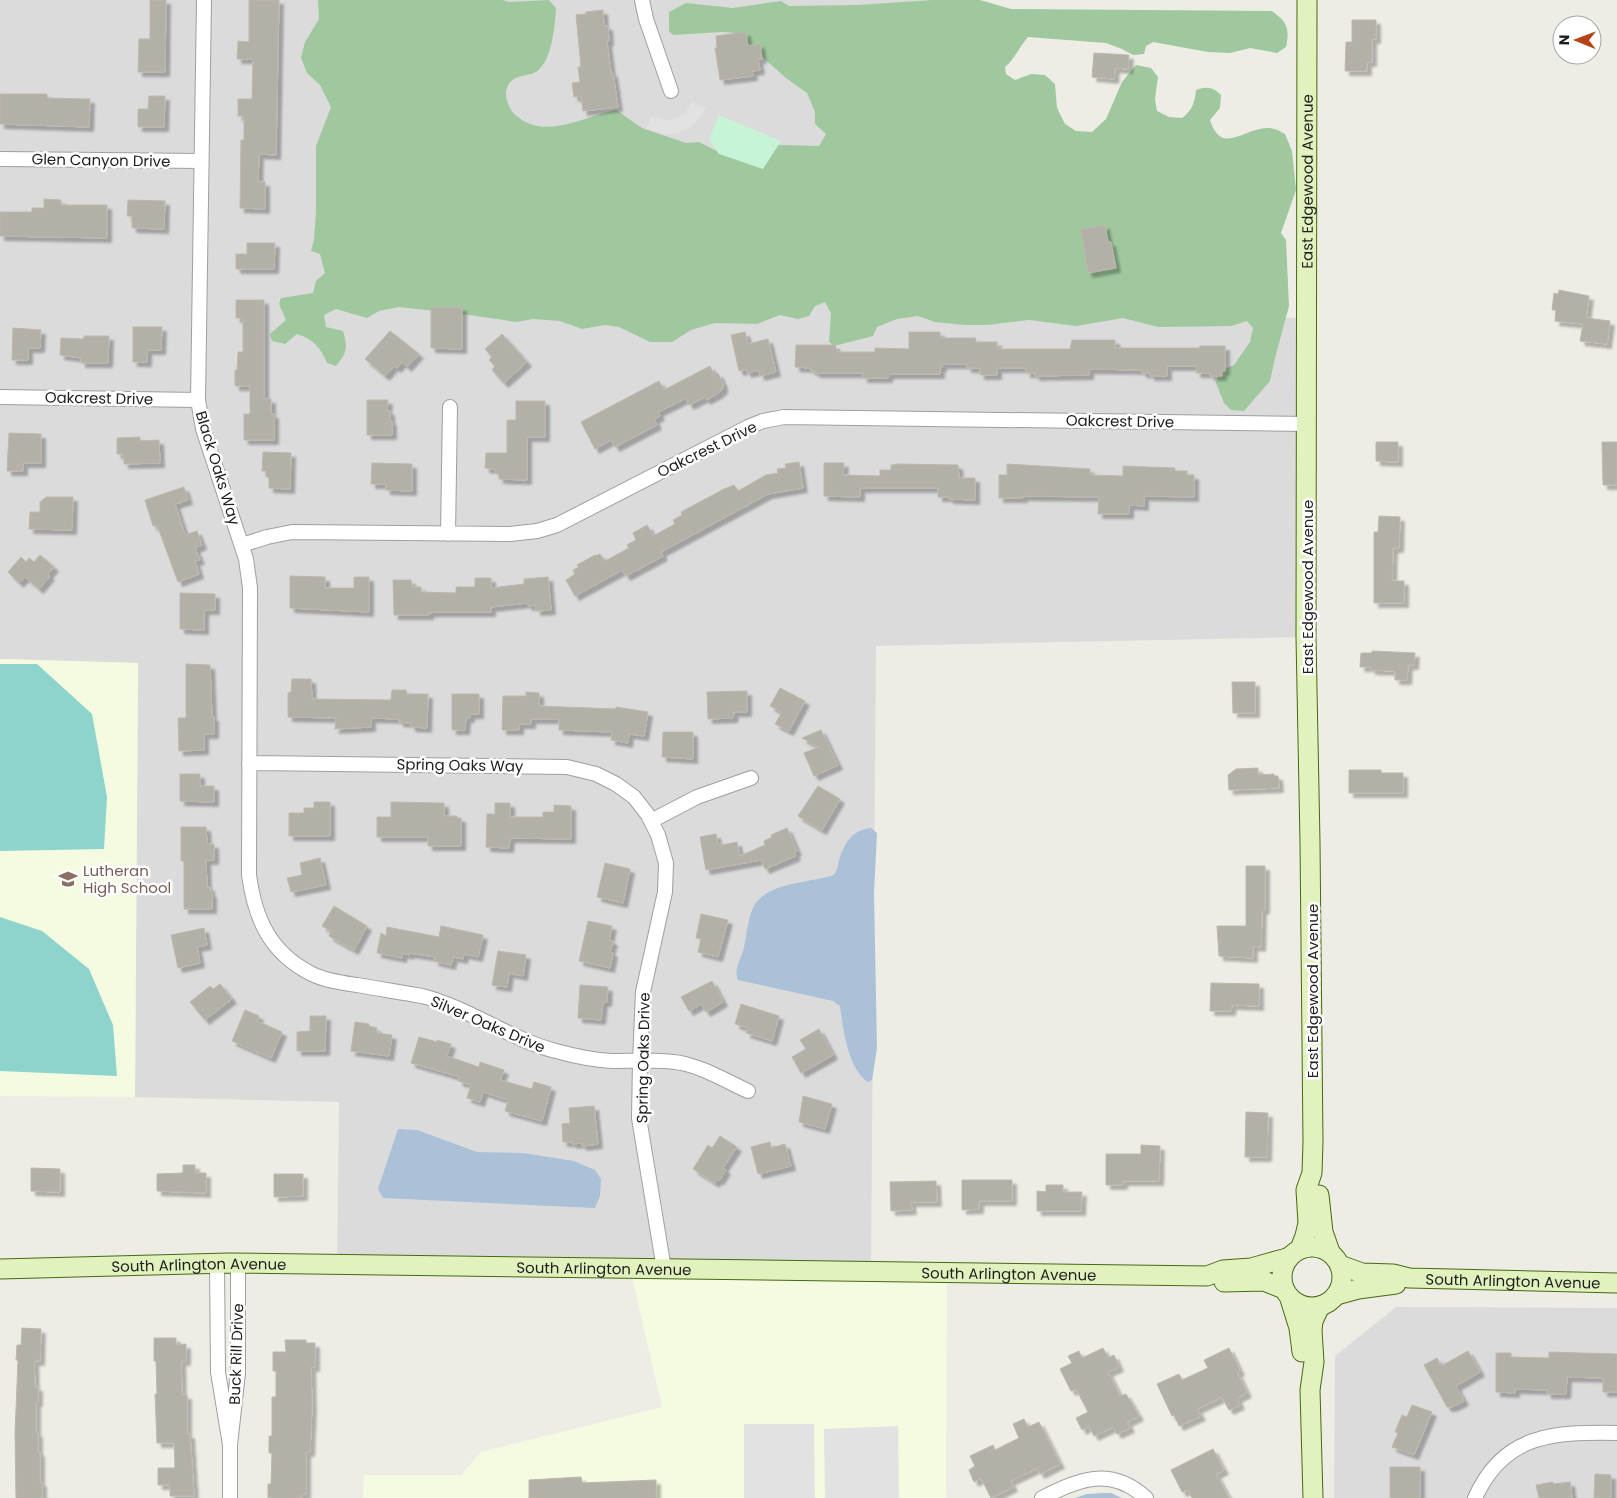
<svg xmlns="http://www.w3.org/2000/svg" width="1617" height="1498" viewBox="0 0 1617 1498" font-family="Poppins,sans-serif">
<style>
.residential{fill:#dcdbdb}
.education{fill:#f4fbe1}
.forest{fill:#9fc89e}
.park{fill:#c7f3d6}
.pitch{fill:#8cd4cc}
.parking{fill:#e2e2e2}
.water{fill:#aac1d7}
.building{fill:#b3b0a8;stroke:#beb8a9;filter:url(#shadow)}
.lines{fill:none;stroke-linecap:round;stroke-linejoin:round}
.minor-casing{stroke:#9f9f9f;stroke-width:16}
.secondary-casing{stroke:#476911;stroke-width:21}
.minor{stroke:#fff;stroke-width:14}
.secondary{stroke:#e2f2bf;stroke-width:19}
.labels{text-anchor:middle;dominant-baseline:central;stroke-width:5;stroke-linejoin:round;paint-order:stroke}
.street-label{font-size:15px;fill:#1e1e1e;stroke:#fff}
.education-label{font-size:15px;fill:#785e54;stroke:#fff;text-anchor:start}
</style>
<defs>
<filter id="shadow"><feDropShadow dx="4.5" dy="4.5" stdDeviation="1" flood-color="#0004"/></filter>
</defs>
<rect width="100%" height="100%" fill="#eeede5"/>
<path class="residential" d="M0,0H947L942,313L1307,318L1306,637L876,646L871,1271L337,1265L339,1102L135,1097L138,663L0,659Z
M1396,1307L1617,1308V1498H1334L1335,1356Z"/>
<path class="education" d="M0,659L138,663L135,1097L0,1096Z
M630,1268L947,1272L946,1498H363L364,1475H461L481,1452L662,1407Z"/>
<path class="forest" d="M318,0H502L510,2L549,0L556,8C555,25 552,62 536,72C527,77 516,74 509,84C504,91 506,98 509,106C511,111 514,114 518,117C545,140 586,116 616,110L642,128L686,143L699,142L723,154L736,156L779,145L819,146L826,134L815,124V112L807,93L786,78L735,33L722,32L673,35L669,31V12L686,3L733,8L781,1L789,6L858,5L932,0H980L1011,9L1272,11C1287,22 1290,28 1286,47L1277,53L1250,48L1230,53L1208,52L1153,42L1146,46L1144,54L1133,55L1122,49L1106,43L1028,37C1019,47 1015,59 1005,67L1006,74L1015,80L1031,74L1045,75L1055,84L1057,108L1065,124L1076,131L1092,132L1106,119L1122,82L1136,65L1151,68L1158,77L1155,99L1157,111L1169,117L1182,118C1192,111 1195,102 1196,90C1207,86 1213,87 1221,95L1220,108L1210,120C1223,160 1248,122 1274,129C1278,129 1282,133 1285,134L1292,151L1296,190L1281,233L1286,240L1289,306L1275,358L1270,381L1244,411L1231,410L1224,403L1216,383L1220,371L1234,365L1250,342L1253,328L1247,321L1231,326L1158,327L1123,318L1076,326L1029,320L987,325H965L935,322L918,316L897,319L877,327L873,336L834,346L829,342L831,313L825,302L815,306L809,316L798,319L780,315L757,324L715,323L691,330L672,342H650L619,327L605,325L582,329L560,321L533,319L516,322L470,315L399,307L379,311L367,318L336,309L324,315L326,327L343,331C348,347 347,353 336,366L327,363C321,348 313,339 297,334L285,344L272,341L270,334L286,320L279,304L281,298L313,293L316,281L325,273L320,254L311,251L314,240L316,212V146L331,107L320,85L307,73L301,58L305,42L319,19Z"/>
<path class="park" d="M719,115L781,141L763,169L719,154L709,139Z"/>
<path class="pitch" d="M0,664H37L92,714L107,797L104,849L0,851Z
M0,917L42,931L89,969L113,1025L117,1076L0,1071Z"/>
<path class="parking" d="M692,102L706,108L697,121L685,130L678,133L666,134L646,129L652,116L664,120L675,119L685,113Z
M744,1424H814L815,1498H744Z
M898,1426L899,1498H825L824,1429Z"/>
<path class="water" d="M871,828L877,833L874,893L877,1048L872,1080L868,1082C848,1069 843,1029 840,1006L833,1001L738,980C733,969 742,958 744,947C747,934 748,917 754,906C767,882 810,883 834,875C837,870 838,866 839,860C845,842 852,830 871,828Z
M398,1129L417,1130L477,1152L523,1153L574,1161L595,1170L601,1179L600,1196L595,1208L383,1198L378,1189Z
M1103,1493H1111L1122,1498H1075L1087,1494Z"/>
<path class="building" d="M150,0H166L165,72H138L139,39H150Z
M249,0H279L276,155L259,154L258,182H265V209L240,208L241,140H244V116H238V99H252L253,59H237L238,41L249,42Z
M603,10L604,26H608L609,41H607L611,73H613L618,107L583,111L581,96L574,97L572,83L580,82L578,67H581L576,15L586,14V12Z
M1352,20H1376V39H1372V62H1367V71H1345L1346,42H1352Z
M746,32L748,46L760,44L762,59H758L760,70L752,71L753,76L720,80L715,48H717L716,36Z
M1094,53L1129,55L1128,69L1115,68L1114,79L1092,77Z
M0,94H47V98L90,99L89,127L0,124Z
M149,96H165L164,127H138V109H148Z
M44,199L61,200V205H107V238L0,236V212H32V208H44Z
M128,200L165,201L164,229L132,228V216H127Z
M1105,225L1108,242H1111L1116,268L1088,273L1081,229Z
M247,243H275L274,269H236V254H247Z
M1559,290L1589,296L1586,318L1610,321L1607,344L1580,341L1583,324L1555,321L1556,310H1552L1554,293L1558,294Z
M236,300H264V399H271V414H274V440H244V414H250V386H235V370H237L238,352H243V318H236Z
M431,307H462V349L431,348Z
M133,327H162L161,350H147V362H133Z
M13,328L41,330L40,348H28V360H12Z
M390,331L419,354L407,367L402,362L397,368L394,366L385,376L365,359Z
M745,332L748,344L768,339L776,372L760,376L759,370L747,373L746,369L739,371L731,335Z
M909,332H940V336L942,338H976L975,342H997V349H1070L1072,340H1115V348H1199L1200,346H1225V371H1222V376H1210V373H1196L1197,366H1167V376H1150V373H1142V370L1089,369V375L1035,376V373H1026V368H997V375H980V368H967V364H942V367H940V374H891L888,375V378H863V373H815V370L811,371V368L795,367L796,345H835L837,352H875V348L909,349Z
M502,334L527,362L504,383L492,370L495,366L489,360L492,357L485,349Z
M84,336H109L108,363H81V358L60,355L61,338L84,339Z
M710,366L714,375L718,373L723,384V389L719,392V393L706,400L705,397L689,405L686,398L658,412L660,416L654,419L657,425L615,447L611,440L595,449L581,422L659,381L664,390Z
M367,400H388L387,411H390V421H392V435H367Z
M516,401H545V437H527V480L499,479V474H496L495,469L485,468L486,453H507V420H516Z
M9,433L41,434V463H23V471H7Z
M140,437V441L159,440L160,463L124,464V454H117V438Z
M1376,442H1398V462L1376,461Z
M1602,442H1617V485H1603Z
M263,452L291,453L290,489L269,488V477H266V471H262Z
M799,462L803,488L768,494L661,552L663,556L626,576L622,570L575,596L566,580L575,574L573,570L579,567L577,565L595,555V556L600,554L605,561L629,548L627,545L636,540L633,533L647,525L653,536L675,524L673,520L682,515L681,512L724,489L734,485L738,491L766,475L778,473L777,469L786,468L785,464Z
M372,463L412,464V491L386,490V484H371Z
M824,463H844L843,475L880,476V470H891V465L898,464L958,465L959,478H975V500L949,499V497H938V488H860V497L824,496Z
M1007,464L1090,469V475L1123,476V466L1175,468V471H1187V475H1194V497L1144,496V506L1129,505V514H1098L1099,497L1023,496V498H999V475H1007Z
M184,487L188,500L175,504L185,535L197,531L202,545L195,548L200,560L195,561L199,574L178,582L157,525L153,526L145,500Z
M46,497H73L72,530L29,529L30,512H40V502Z
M1379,516L1400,517L1399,548H1393L1392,581H1404V603H1374V532H1378Z
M40,555L54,567L48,574L50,576L39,589L25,577L19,583L8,572L21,557L26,562L29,558L34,562Z
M290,576L325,577V588H354V577H369V612L290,608Z
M548,577L551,610L536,611V605L528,606L527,603L491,607V612H435L429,613V615H394L393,580H411L412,587H421V592L456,593V587H475V578H491V588L524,584V579Z
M180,593L215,594V610H204V630L180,629Z
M1372,651L1415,653L1414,665H1408L1407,680H1395V671L1371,670V667H1360L1361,653H1372Z
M186,664L210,665L212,717H214V734H204V750L179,751L178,718H186Z
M292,679H311L312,699L391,700L392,690H406L407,694H428L427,728L411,727V723L399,722V719L371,718V727L335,729L336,718L288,717V693L291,692Z
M1232,682H1255V713H1233Z
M780,688L805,701L789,731L775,724L782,712L770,706Z
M747,691V712H734L733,718L708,719L707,692Z
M526,692L539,693V706L616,709V707L648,712L644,736L629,734L628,743L611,740L612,732L559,730V719H531V724H519V730H502L503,696H526Z
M452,694H479V714H470V718H466L465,730H452Z
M821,730L838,765L814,776L804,753L819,747L802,738Z
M663,732H693V759L662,757Z
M1258,768V775L1274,774V776H1278L1279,788L1229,790L1228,775L1236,769Z
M1349,770H1381V773H1403V793H1349Z
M180,774H200V786H214V802L180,801Z
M818,786L840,799L822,830L798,816Z
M314,802H330V836H289V813H304V808H314Z
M391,802L444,803V816H457V818H461V846H428V837H377V817H391Z
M495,803H510V817H543V812H554V805L571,806V839L510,838L509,848L486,847L487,814H495Z
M181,827H206L207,844H214V860H206L207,887H210V893H212V909H184V861H181Z
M787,828L797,851L794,852L796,856L765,869L761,860L706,870L700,837L716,834L718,844L721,843L722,845L737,842L740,856L765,845L764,841L772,837L771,835Z
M320,858L326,885L291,892L287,878L302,875L300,863Z
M605,863L630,869L623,903L597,897Z
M1246,866H1265V909L1262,910L1261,947L1253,946V958L1219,956L1217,926H1246Z
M334,906L367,926L354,950L329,936L331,931L322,926Z
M701,914L728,920L718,957L698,952L701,939L696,938Z
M588,921L612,926L609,940L613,941L610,952L613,953L610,968L579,961Z
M441,926L483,935L478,957L464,954L463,959L453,957L451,965L434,961L435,957L409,953V955L403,953L402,958L377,953L381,933L386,936L387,927L439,937Z
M204,928L207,945L197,947L200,963L178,968L171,935Z
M498,951L526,955L523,976L509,973L507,987L492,985Z
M712,981L723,1002L706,1012L701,1004L689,1011L681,997Z
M1211,983L1259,984V1006L1232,1005L1231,1011H1210Z
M220,984L232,999L205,1020L190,1002L210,986L213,989Z
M580,985L608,987L607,1002H603L601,1020L578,1018Z
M741,1004L779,1016L772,1041L746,1033L748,1028L735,1024Z
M245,1010L259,1016L257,1021L282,1032L271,1058L232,1041Z
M310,1016H326L325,1051H297V1032L310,1031Z
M355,1022L369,1024V1026L377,1028L376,1033L392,1035L389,1056L351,1051Z
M819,1029L833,1055L801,1073L792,1057L806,1049L800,1040Z
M419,1037L437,1042V1040L451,1044L447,1056L479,1067L480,1062L504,1070L500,1080L532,1089L534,1082L551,1087L542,1121L505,1111L508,1100L483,1092L480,1102L467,1098L471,1085L458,1081L460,1077L411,1063Z
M803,1096L832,1104L825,1129L799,1122Z
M594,1106L598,1144L582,1146V1143L572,1144V1142H563L562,1124L570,1123L569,1108Z
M1246,1112L1268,1113L1267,1157H1245Z
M720,1136L737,1147L723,1168L726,1170L719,1181L717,1179L715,1183L693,1169L708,1145L712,1148Z
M770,1142L771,1148L785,1144L791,1166L758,1174L751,1147Z
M1141,1145L1160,1146L1159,1181H1123V1185H1106V1154H1141Z
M183,1165H195V1173H206V1193L157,1191V1174L183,1173Z
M31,1168L60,1169V1192L31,1191Z
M274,1174H303V1196L274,1197Z
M962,1180H1012V1201H979V1209L962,1210Z
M936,1181L937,1202H911L912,1210L891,1211L890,1182Z
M1046,1185H1063V1192H1082L1081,1211H1037V1191L1046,1192Z
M22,1328L41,1329L40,1361H34L35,1387H38V1402H36V1433H38V1452H40V1482H42V1498H16L15,1433L18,1360H16L17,1345H21Z
M154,1338H176V1345L186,1344V1361H181L182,1395H187V1434H190L194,1496H170V1485H158V1468H175L174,1443H157L155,1394H157L156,1361H154Z
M285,1340H306V1343H315V1367H311L312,1406L310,1452H306V1494H301V1498H268V1484H271L272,1453H269V1436H272V1397H276V1371H273V1352H286Z
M1103,1348L1108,1358L1114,1355L1119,1367L1108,1372L1120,1396L1126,1394L1139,1416L1127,1422L1130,1428L1117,1434L1113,1427L1094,1436L1089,1426L1082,1430L1076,1418L1088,1412L1076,1389L1071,1391L1060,1369L1072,1363L1068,1356L1079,1351L1082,1358Z
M1229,1348L1240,1371L1237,1372L1247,1393L1237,1398L1240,1405L1229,1410L1222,1397L1197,1409L1201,1416L1179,1426L1174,1415L1172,1416L1157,1384L1179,1374L1182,1380L1208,1368L1204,1360Z
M1468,1351L1480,1372L1456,1386L1464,1401L1452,1407H1447L1424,1365L1437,1358L1441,1366Z
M1549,1352L1617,1354V1392H1603V1378L1567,1377L1566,1394H1547V1390L1515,1389V1393L1496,1392V1353H1511V1357L1549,1358Z
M1412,1405L1432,1412L1414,1455L1392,1447L1398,1433L1395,1432L1402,1415L1407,1417Z
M1024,1419L1028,1427L1039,1422L1060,1464L1040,1474L1037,1468L1010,1481L1013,1487L991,1498L981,1478L974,1482L969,1470L975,1466L970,1456L993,1445L995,1450L1019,1438L1013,1424Z
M1213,1449L1224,1470L1216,1474L1229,1498H1192L1188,1490L1182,1492L1171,1470Z
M1390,1467H1420V1498H1390Z
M1595,1474L1611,1475V1498H1594Z
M581,1477L582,1483L656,1480V1498H529V1480Z
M1553,1482V1484L1570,1482L1572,1498H1539L1536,1485Z"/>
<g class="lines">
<g class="minor-casing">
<path id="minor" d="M204,0L198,400L203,429L246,559L250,588L249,875C255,919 270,953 312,974C326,981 343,983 357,985C379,989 400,992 422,996C469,1008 509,1039 556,1051C574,1056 593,1060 612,1061C635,1061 659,1059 681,1063C705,1068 726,1081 748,1091
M642,0L646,19L671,91
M0,159L201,161
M0,397L198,400
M448,534L450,407
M242,545L267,537L292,532L510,534L537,531L557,525L748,427L763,421L784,417L1307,424
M249,763L567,767L596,774L616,784L634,797L648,815L658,835L666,863L665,892L643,992L640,1061L639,1118L664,1269
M651,821L697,797L751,778
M217,1264L218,1372L230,1445L238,1373V1263
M230,1445V1498
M1042,1498C1078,1479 1111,1466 1146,1498
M1475,1498C1504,1433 1555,1432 1617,1433"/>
</g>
<g class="secondary-casing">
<g id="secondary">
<path d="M1319,1195L1323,1232L1330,1252"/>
<circle cx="1312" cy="1277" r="30"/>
<path id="s1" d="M1300,1249L1305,1236L1308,1223L1306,1190L1312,1173L1313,1142L1310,842L1306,637L1307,0"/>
<path id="s2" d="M1340,1265L1362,1273L1393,1274L1409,1278L1617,1283"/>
<path id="s3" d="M0,1269L229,1263L1207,1276L1223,1270L1251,1268L1287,1258"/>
<path d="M1224,1282L1264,1281L1284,1289"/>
<path d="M1336,1295L1358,1289L1396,1284"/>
<path d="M1290,1299L1299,1328L1302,1352"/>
<path d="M1313,1498L1310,1390L1314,1362L1312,1330L1313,1321L1320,1306"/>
</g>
</g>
<use href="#minor" class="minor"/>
<use href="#secondary" class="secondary"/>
</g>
<defs>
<g id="school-bare" transform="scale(1.5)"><path d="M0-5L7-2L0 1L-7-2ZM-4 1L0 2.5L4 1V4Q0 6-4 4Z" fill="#8d6e63" stroke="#fff" stroke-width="2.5" paint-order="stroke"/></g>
</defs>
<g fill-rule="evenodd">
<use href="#school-bare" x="68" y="879"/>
</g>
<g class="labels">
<g class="street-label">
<text transform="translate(101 160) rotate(1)">Glen Canyon Drive</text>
<text stroke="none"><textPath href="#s1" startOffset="1070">East Edgewood Avenue</textPath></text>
<text transform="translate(99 398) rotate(1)">Oakcrest Drive</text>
<text transform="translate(1120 421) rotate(1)">Oakcrest Drive</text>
<text transform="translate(707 449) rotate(-26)">Oakcrest Drive</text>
<text transform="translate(218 468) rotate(73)">Black Oaks Way</text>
<text transform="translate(1307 587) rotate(-90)">East Edgewood Avenue</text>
<text transform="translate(460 765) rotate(1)">Spring Oaks Way</text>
<text transform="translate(1312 991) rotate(-90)">East Edgewood Avenue</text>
<text transform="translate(488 1024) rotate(23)">Silver Oaks Drive</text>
<text transform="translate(643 1058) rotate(-89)">Spring Oaks Drive</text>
<text stroke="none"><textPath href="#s3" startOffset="199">South Arlington Avenue</textPath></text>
<text stroke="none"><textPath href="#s3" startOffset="604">South Arlington Avenue</textPath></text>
<text stroke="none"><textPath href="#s3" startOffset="1009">South Arlington Avenue</textPath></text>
<text stroke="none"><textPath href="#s2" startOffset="175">South Arlington Avenue</textPath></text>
<text transform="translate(236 1354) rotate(-88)">Buck Rill Drive</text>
</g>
<g class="education-label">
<text x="83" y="870">Lutheran<tspan x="83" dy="17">High School</tspan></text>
</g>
</g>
<g transform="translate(1577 40) rotate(271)"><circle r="24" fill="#ffffff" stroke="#a5a5a5"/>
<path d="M0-4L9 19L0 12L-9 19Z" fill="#b64216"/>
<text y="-8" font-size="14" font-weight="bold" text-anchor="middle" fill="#1e1e1e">N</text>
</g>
</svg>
